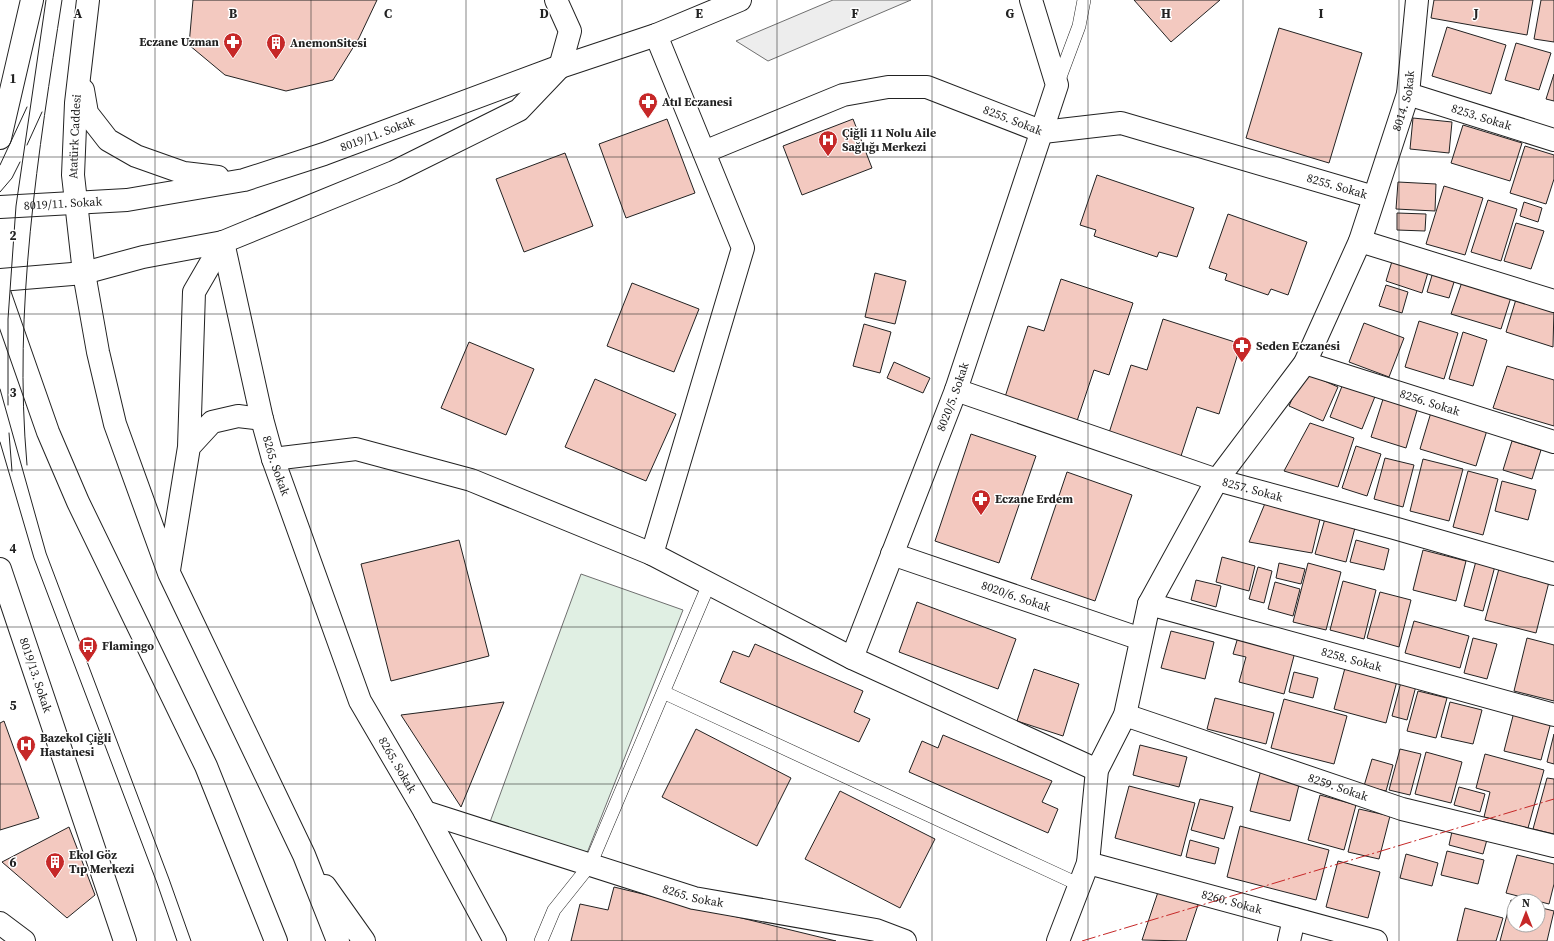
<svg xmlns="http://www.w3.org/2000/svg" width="1554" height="941" viewBox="0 0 1554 941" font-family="'Source Serif 4',serif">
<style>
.green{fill:#e0efe3;stroke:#6f6f6f}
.parking{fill:#ededed;stroke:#6f6f6f}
.building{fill:#f3c9c0;stroke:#222}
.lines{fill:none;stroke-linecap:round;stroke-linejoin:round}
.service-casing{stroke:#222;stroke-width:14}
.minor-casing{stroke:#222;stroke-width:24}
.tertiary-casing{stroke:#222;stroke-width:24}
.primary-casing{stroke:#222;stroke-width:24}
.service{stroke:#fff;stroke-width:13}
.minor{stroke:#fff;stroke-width:22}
.tertiary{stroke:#fff;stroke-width:22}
.primary{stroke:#fff;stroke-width:22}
.tram{stroke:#222;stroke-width:1}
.power{stroke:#c62828;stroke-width:1;stroke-dasharray:14 3 2 3;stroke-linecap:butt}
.grid{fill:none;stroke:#222;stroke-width:1;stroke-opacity:0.55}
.labels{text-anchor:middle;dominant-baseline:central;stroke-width:3;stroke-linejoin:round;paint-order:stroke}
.poi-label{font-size:12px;font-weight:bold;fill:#222;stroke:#fff;text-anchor:start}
.street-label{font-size:12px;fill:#222;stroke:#fff}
.grid-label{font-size:13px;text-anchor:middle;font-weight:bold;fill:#222;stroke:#fff;stroke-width:3;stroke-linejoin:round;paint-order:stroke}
</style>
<rect width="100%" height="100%" fill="#fff"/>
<path class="green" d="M581,574L683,610L587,853L490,822Z"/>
<path class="parking" d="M833,0H911L768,61L736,41Z"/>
<path class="building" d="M193,0H377L359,38L333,80L286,91L225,75L189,45Z
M1134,0H1220L1171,42Z
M1434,0H1533L1527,35L1431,18Z
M1541,0H1554V42L1534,39Z
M1447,27L1506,45L1491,94L1432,76Z
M1279,28L1362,53L1329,163L1246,138Z
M1516,43L1551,53L1539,90L1505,80Z
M1554,74V101L1546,99Z
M1413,118L1452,122L1449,153L1410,149Z
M667,119L695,193L626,218L599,144Z
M853,119L872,168L802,195L783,146Z
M1463,125L1522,143L1510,181L1451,163Z
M1525,146L1554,155V179L1546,204L1510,193Z
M565,153L593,226L524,252L496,179Z
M1097,175L1194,208L1177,257L1159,252L1157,257L1094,236L1096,230L1080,225Z
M1398,182L1436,184L1435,211L1396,209Z
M1444,186L1483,198L1465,255L1426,244Z
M1488,200L1517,209L1501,261L1471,252Z
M1524,202L1542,208L1538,222L1520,216Z
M1397,213L1426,214L1425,231L1397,230Z
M1228,214L1307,242L1288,295L1271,289L1268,295L1225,280L1227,274L1209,268Z
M1516,223L1544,231L1531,269L1504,261Z
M1393,258L1429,269L1422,293L1386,281Z
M1433,272L1455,279L1449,298L1427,292Z
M875,273L906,281L895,324L865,317Z
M1061,279L1133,303L1109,375L1094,370L1077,421L1005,397L1028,326L1044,331Z
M1463,279L1512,294L1501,329L1451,314Z
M632,283L699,309L674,372L607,346Z
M1386,285L1408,292L1402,313L1379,306Z
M1517,296L1554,308L1553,347L1506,332Z
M1163,319L1241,344L1219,414L1197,407L1180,459L1108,436L1131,365L1147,370Z
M1419,321L1458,333L1444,379L1405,367Z
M1364,323L1404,338L1389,377L1349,362Z
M864,324L891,332L880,373L853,366Z
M1463,332L1487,340L1473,386L1449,379Z
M469,342L534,369L506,435L441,408Z
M894,362L930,378L923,393L887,378Z
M1507,366L1554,380V426L1493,408Z
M1304,372L1338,387L1323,421L1289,406Z
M595,379L676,414L646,481L565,447Z
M1344,381L1376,394L1362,429L1330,417Z
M1384,396L1418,407L1406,448L1371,437Z
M1432,409L1488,427L1476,466L1420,449Z
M1310,423L1354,438L1338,487L1284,471Z
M971,434L1036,456L999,563L935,541Z
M1512,441L1541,450L1532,479L1503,470Z
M1356,446L1381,454L1367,496L1342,488Z
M1385,458L1414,465L1403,507L1374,499Z
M1423,459L1463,469L1449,521L1410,511Z
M1468,471L1498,479L1483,535L1453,527Z
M1067,472L1132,495L1095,601L1031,579Z
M1502,481L1536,490L1528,520L1495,511Z
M1266,501L1321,515L1312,553L1249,542Z
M1326,515L1356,524L1346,562L1315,554Z
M459,540L489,656L391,681L361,564Z
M1356,540L1389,549L1384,570L1350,562Z
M1423,550L1466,561L1456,601L1413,590Z
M1222,557L1255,566L1249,591L1216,582Z
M1476,561L1495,566L1483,611L1464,606Z
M1279,563L1305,569L1301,584L1276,578Z
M1308,563L1341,572L1326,630L1293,622Z
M1500,565L1550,578L1536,633L1485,620Z
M1258,567L1272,571L1264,603L1249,599Z
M1196,580L1221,586L1216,607L1191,600Z
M1343,581L1376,590L1364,639L1330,630Z
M1275,582L1300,589L1293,616L1268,609Z
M1380,592L1411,600L1399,647L1367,638Z
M917,602L1016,639L998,689L899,652Z
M1414,621L1469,636L1460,668L1405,653Z
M1171,631L1214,642L1205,679L1161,668Z
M1238,637L1295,652L1284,694L1239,682L1246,657L1233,654Z
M1473,638L1497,644L1487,679L1464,673Z
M1527,638L1554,645V701L1514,691Z
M755,644L863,691L854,712L870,719L859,742L720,682L733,651L749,657Z
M1345,668L1397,681L1386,723L1334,709Z
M1034,669L1079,684L1063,736L1017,721Z
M1294,672L1318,678L1313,698L1289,692Z
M1401,682L1416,686L1407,720L1392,716Z
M1418,691L1447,698L1436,738L1407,731Z
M1215,698L1274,713L1266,744L1207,729Z
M1284,699L1347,716L1334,764L1271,748Z
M504,702L461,807L401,715Z
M1450,702L1482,710L1473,744L1441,737Z
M1514,712L1551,722L1541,760L1504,751Z
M4,721L39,818L0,830V723Z
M696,729L791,778L757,846L662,797Z
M1554,734V764L1547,762Z
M943,735L1052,781L1042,802L1058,809L1048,833L909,772L922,741L938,748Z
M1140,745L1187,757L1179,787L1133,775Z
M1400,749L1421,754L1410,795L1389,790Z
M1426,752L1462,762L1451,803L1415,794Z
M1485,754L1544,770L1528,828L1484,817L1490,792L1476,788Z
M1372,759L1393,765L1386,791L1364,786Z
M1261,770L1300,781L1290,821L1250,811Z
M1547,778L1554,779V834L1533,829Z
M1129,786L1195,803L1181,856L1115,838Z
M1459,787L1485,794L1480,812L1454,805Z
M840,791L935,839L900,908L805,859Z
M1320,795L1356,805L1344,850L1308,840Z
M1200,799L1233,807L1224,839L1191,830Z
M1359,809L1390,816L1379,859L1348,852Z
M1240,826L1329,850L1316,900L1227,877Z
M69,827L95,895L67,918L2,862Z
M1453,827L1488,836L1483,854L1449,845Z
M1190,840L1219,848L1215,864L1186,857Z
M1447,851L1484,860L1478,884L1441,875Z
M1406,854L1438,863L1432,886L1400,878Z
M1517,855L1554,864V884L1549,904L1506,893Z
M1338,861L1380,872L1368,918L1326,907Z
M614,887L836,941H571L580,904L608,910Z
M1159,889L1199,902L1186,941L1142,940Z
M1511,900L1514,901V925H1538V907L1554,911L1547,941H1500Z
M1465,908L1503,918L1496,941H1457Z"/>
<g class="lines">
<g class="service-casing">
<path id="service" d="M1057,85L1079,26L1084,0
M665,693L1080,885
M541,941L554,910L590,865L709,584"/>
</g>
<g class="minor-casing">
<g id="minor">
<path d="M556,0L570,31L560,67"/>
<path d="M560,67L656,35L740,0"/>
<path id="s1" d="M1408,94L1554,140"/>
<path id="s2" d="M704,152L843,95L888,87H927L1043,132L1121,123L1374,197"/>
<path d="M1360,241L1554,301"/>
<path id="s3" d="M1305,363L1554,442"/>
<path id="s4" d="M956,390L1217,480L1394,528L1554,574"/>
<path d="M273,459L356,449L471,480L652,554L852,658L1097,770"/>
<path d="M652,554L743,248L656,35"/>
<path id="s5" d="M892,554L1141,639"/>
<path id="s6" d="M0,569L125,941"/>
<path id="s7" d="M1149,604L1554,715"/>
<path id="s8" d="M852,658L956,390L1057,85L1031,0"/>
<path id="s9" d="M1125,715L1402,809L1554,846"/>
<path id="s10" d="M425,812L694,898L876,930L905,941"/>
<path id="s11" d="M1088,863L1376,941"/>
<path d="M0,923L24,941"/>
<path id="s12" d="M1058,941L1088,863L1097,770L1125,715L1149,604L1217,480L1305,363L1360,241L1408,94L1417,0"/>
<path d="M1289,941L1294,919"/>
</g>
</g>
<g class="tertiary-casing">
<g id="tertiary">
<path d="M83,90L87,113L108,140L136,156L184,173L218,177"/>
<path d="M0,138L32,0"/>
<path id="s13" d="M0,207L127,200L244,180L324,154L555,68"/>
<path id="s14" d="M223,242L262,419L273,459L360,701L425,812L495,941"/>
<path id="s15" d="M84,273L73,175L76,103L88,0"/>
<path d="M0,280L84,273L143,257L223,242L394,172L519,110L560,67"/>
</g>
</g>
<g class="primary-casing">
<path id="primary" d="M84,273L98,352L115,424L169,573L304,855L338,941
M0,295L48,432L78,502L206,766L276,941
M189,447L212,422L238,416L262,419
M169,570L189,447L194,292L223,242
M325,886L364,941"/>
</g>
<use href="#service" class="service"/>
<use href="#minor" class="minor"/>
<use href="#tertiary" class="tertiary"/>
<use href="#primary" class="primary"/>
<path class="tram" d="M27,145L42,112
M0,165L27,107
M0,192L12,178L20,162
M0,389L46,553L169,879L191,941
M8,405V319L16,206L46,0
M9,433L12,471
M0,442L34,558L157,883L177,941
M27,465C13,309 38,154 62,0"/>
<path class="power" d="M1082,941L1554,799"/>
</g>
<path class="grid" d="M155,0V941M311,0V941M466,0V941M622,0V941M777,0V941M932,0V941M1088,0V941M1243,0V941M1399,0V941M0,157H1554M0,314H1554M0,470H1554M0,627H1554M0,784H1554"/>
<defs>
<g id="pharmacy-pin" transform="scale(1)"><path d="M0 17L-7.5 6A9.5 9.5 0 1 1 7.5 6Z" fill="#c62828" stroke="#fff"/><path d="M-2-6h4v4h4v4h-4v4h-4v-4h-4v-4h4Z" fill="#fff"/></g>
<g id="building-pin" transform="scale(1)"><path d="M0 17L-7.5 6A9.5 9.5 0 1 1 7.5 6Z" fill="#c62828" stroke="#fff"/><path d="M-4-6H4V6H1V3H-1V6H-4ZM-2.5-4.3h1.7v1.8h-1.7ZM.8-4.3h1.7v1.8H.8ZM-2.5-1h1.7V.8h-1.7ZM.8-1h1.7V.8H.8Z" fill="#fff"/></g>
<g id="hospital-pin" transform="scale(1)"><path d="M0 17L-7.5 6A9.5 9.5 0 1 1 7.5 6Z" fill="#c62828" stroke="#fff"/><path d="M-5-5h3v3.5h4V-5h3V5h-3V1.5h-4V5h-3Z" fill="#fff"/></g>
<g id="bus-pin" transform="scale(1)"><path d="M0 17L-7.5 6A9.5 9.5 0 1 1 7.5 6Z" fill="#c62828" stroke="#fff"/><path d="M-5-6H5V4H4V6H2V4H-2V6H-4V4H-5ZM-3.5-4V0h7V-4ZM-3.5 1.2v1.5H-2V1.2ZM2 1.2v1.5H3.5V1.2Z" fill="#fff"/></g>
</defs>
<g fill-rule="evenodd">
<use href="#pharmacy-pin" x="233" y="42"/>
<use href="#building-pin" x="276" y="43"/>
<use href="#pharmacy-pin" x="648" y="102"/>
<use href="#hospital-pin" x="828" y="140"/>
<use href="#pharmacy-pin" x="1242" y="346"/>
<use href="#pharmacy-pin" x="981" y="499"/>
<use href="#bus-pin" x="88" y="646"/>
<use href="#hospital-pin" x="26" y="745"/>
<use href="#building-pin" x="55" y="862"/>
</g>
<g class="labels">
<g class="poi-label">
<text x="219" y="42" text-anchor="end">Eczane Uzman</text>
<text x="290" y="43">AnemonSitesi</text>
<text x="662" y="102">Atıl Eczanesi</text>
<text x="842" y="133">Çiğli 11 Nolu Aile<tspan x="842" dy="14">Sağlığı Merkezi</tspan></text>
<text x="1256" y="346">Seden Eczanesi</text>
<text x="995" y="499">Eczane Erdem</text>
<text x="102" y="646">Flamingo</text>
<text x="40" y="738">Bazekol Çiğli<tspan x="40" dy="14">Hastanesi</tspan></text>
<text x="69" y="855">Ekol Göz<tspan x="69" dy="14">Tıp Merkezi</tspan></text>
</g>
<g class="street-label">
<text stroke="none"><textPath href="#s12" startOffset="921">8014. Sokak</textPath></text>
<text stroke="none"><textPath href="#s1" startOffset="77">8253. Sokak</textPath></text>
<text stroke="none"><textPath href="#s2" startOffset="327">8255. Sokak</textPath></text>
<text stroke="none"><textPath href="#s13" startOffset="387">8019/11. Sokak</textPath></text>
<text stroke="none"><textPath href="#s15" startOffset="137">Atatürk Caddesi</textPath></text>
<text stroke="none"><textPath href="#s2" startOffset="663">8255. Sokak</textPath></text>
<text stroke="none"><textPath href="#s13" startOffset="63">8019/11. Sokak</textPath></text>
<text stroke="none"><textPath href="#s8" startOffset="280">8020/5. Sokak</textPath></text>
<text stroke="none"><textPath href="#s3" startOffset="131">8256. Sokak</textPath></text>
<text stroke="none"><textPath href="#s14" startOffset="230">8265. Sokak</textPath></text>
<text stroke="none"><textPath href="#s4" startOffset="313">8257. Sokak</textPath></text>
<text stroke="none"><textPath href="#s5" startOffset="131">8020/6. Sokak</textPath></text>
<text stroke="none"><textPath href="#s7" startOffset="210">8258. Sokak</textPath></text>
<text stroke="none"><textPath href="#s6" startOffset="112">8019/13. Sokak</textPath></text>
<text stroke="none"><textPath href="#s14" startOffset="554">8265. Sokak</textPath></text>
<text stroke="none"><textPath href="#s9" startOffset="225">8259. Sokak</textPath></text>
<text stroke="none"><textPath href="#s10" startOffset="281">8265. Sokak</textPath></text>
<text stroke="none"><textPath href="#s11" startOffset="149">8260. Sokak</textPath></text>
</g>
</g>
<g class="grid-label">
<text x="78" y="18">A</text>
<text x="233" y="18">B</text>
<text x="388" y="18">C</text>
<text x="544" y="18">D</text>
<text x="699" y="18">E</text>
<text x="855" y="18">F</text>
<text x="1010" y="18">G</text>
<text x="1166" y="18">H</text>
<text x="1321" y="18">I</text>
<text x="1476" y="18">J</text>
<text x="13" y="83">1</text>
<text x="13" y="240">2</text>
<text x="13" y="397">3</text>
<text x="13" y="553">4</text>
<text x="13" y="710">5</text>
<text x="13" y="867">6</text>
</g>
<g transform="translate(1526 913)"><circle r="19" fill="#ffffff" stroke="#a7a7a7"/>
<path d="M0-3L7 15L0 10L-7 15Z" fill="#c62828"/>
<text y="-6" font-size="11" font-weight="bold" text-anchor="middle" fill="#222222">N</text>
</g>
</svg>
